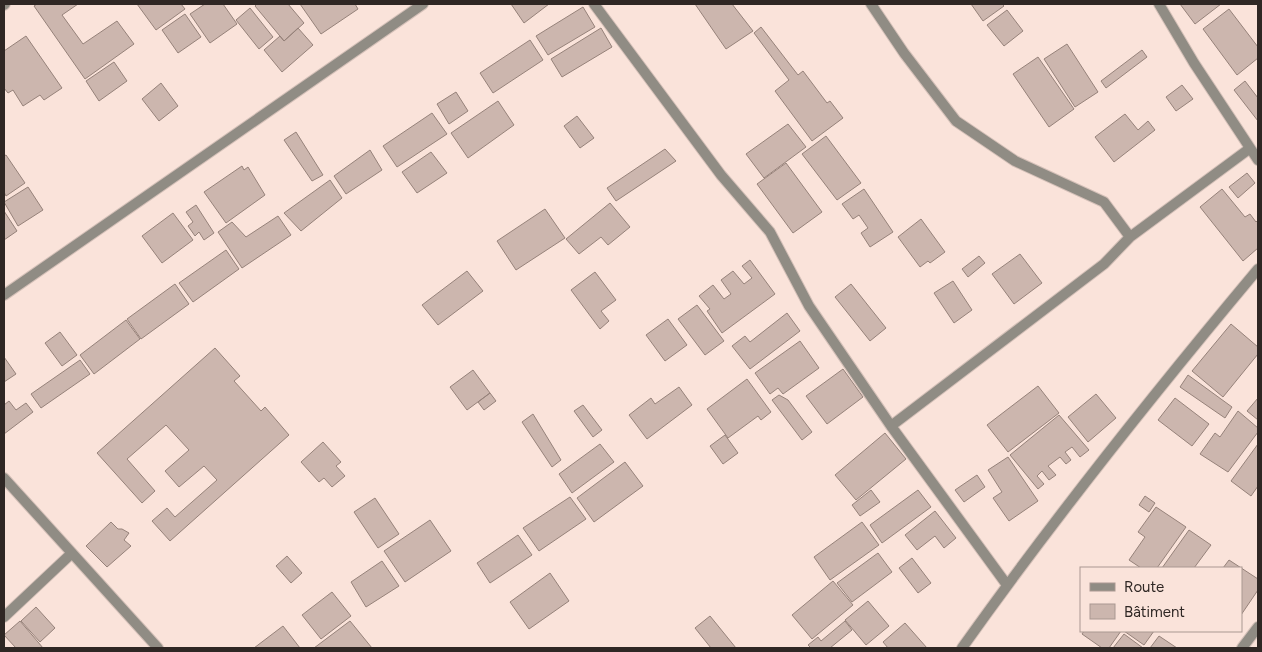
<svg xmlns="http://www.w3.org/2000/svg" width="1262" height="652" viewBox="0 0 1262 652" font-family="Figtree,sans-serif">
<style>
.building{fill:#ccb6ae;stroke:#96827a}
.lines{fill:none;stroke-linecap:round;stroke-linejoin:round}
.street-casing{stroke:#d5c1b9;stroke-width:12}
.street{stroke:#908c84;stroke-width:10}
</style>
<rect width="100%" height="100%" fill="#fae3da"/>
<path class="building" d="M37,4H78L62,15L83,44L117,21L134,44L85,79L34,6Z
M137,4H181L185,9L156,30Z
M205,4H223L237,24L210,43L190,14Z
M257,4H288L304,23L284,41L255,6Z
M300,4H355L358,9L321,34Z
M511,4H549L524,23Z
M695,4H732L753,31L726,49Z
M971,4H1002L1004,6L983,21Z
M1180,4H1221L1195,24Z
M583,7L595,27L548,55L536,36Z
M250,8L273,37L259,49L236,20Z
M1229,9L1258,47V58L1237,75L1203,29Z
M1007,10L1023,31L1004,46L987,25Z
M185,14L201,37L178,53L162,30Z
M761,27L798,75L803,71L827,103L830,101L843,118L812,141L775,91L789,80L754,33Z
M298,28L313,45L282,72L264,50L280,36L284,41Z
M601,28L612,47L562,77L551,59Z
M26,36L62,88L44,100L40,95L23,106L13,90L8,93L4,88V51Z
M530,40L543,60L493,93L480,73Z
M1067,44L1098,92L1075,107L1044,59Z
M1142,50L1147,57L1106,88L1101,81Z
M1038,57L1074,109L1049,127L1013,74Z
M114,62L127,81L99,101L86,81Z
M1245,81L1258,98V121L1234,90Z
M161,83L178,106L159,121L142,99Z
M1182,85L1193,99L1176,111L1166,97Z
M456,92L468,111L449,124L437,104Z
M498,101L514,125L468,158L451,133Z
M432,113L447,134L397,167L383,146Z
M1125,114L1138,130L1148,121L1155,130L1114,162L1095,137Z
M577,116L594,138L580,148L564,126Z
M788,124L806,147L764,178L746,154Z
M296,132L323,175L312,181L284,140Z
M826,136L861,183L837,200L802,154Z
M665,149L676,161L616,201L607,188Z
M370,150L382,170L346,194L334,176Z
M431,152L447,173L417,193L402,172Z
M6,155L25,183L6,196L4,192V156Z
M786,163L822,212L793,233L757,184Z
M242,166L244,170L248,167L265,195L226,223L204,192Z
M1247,173L1255,183L1238,198L1229,187Z
M330,180L342,198L301,231L284,213Z
M28,187L43,210L18,226L4,202Z
M864,189L893,232L870,247L861,233L868,228L859,215L853,219L842,204Z
M1222,189L1245,217L1250,214L1256,222L1258,220V248L1243,261L1200,207Z
M610,203L630,227L608,245L601,237L579,254L566,239Z
M196,205L214,233L204,240L199,232L195,236L188,226L193,222L186,212Z
M545,209L565,238L516,270L497,241Z
M4,211L17,231L4,240Z
M173,213L193,240L162,263L142,236Z
M278,216L291,235L242,268L218,232L232,222L246,237Z
M921,219L945,252L930,263L928,261L920,267L898,237Z
M226,250L239,269L193,302L179,283Z
M1020,254L1042,283L1014,304L992,274Z
M979,256L985,263L968,277L962,269Z
M750,260L775,294L722,333L707,311L710,309L699,296L713,285L724,299L731,294L721,280L733,271L744,284L752,278L742,266Z
M467,271L483,291L438,325L422,305Z
M595,272L616,300L601,311L609,321L600,329L571,290Z
M953,281L972,310L954,323L934,293Z
M175,284L189,304L141,339L127,319Z
M851,284L886,328L870,341L835,297Z
M697,305L724,341L705,355L678,319Z
M787,313L800,331L750,369L732,346L745,336L750,342Z
M668,319L687,345L665,361L646,335Z
M126,320L140,339L94,374L80,355Z
M1231,324L1258,347V354L1223,397L1192,371Z
M60,332L77,355L62,366L45,343Z
M800,341L819,368L783,394L778,388L770,394L755,373Z
M215,348L240,376L234,381L261,411L265,407L289,435L170,541L152,521L167,508L175,517L217,480L204,466L179,487L165,471L189,450L166,425L127,459L155,491L142,503L97,453Z
M4,357L16,374L4,382Z
M80,360L90,374L41,408L31,394Z
M843,369L863,397L827,424L806,396Z
M473,370L490,393L467,410L450,387Z
M1188,375L1232,407L1225,418L1180,387Z
M747,379L771,412L761,420L758,416L728,438L707,409Z
M1038,386L1059,413L1008,452L987,425Z
M679,387L692,405L647,439L629,415L651,398L655,404Z
M490,393L496,401L484,410L478,402Z
M1096,394L1116,418L1088,442L1068,417Z
M779,395L788,400L812,432L802,440L772,400Z
M1175,398L1209,424L1192,446L1158,420Z
M1258,398V420L1247,411Z
M9,401L16,410L26,403L33,412L4,434V405Z
M583,405L602,430L593,437L574,411Z
M1238,411L1258,428V432L1228,472L1200,454L1215,433L1220,437Z
M533,414L561,460L552,467L522,422Z
M1059,415L1089,450L1080,457L1072,447L1065,452L1071,460L1066,464L1060,457L1048,466L1056,475L1049,480L1042,471L1037,476L1044,484L1038,489L1010,455Z
M885,433L906,459L856,500L835,475Z
M725,435L738,453L723,464L710,446Z
M323,442L341,462L336,466L345,476L332,487L324,478L319,482L301,462Z
M600,444L614,462L572,493L559,474Z
M1258,444V486L1251,496L1231,481Z
M1008,457L1038,501L1009,521L993,498L1002,492L988,470Z
M625,462L643,486L594,522L577,498Z
M977,475L985,487L964,502L955,490Z
M871,490L880,502L860,516L852,505Z
M918,490L931,507L882,543L870,525Z
M1145,496L1155,503L1149,512L1139,505Z
M570,497L586,519L539,551L523,528Z
M375,498L399,534L378,548L354,512Z
M1156,507L1186,527L1157,568H1141L1129,560L1145,537L1138,532Z
M935,511L956,538L944,548L935,536L917,550L905,535Z
M430,520L451,551L405,582L384,551Z
M111,522L118,529H122L129,533L124,540L131,546L107,567L86,546Z
M862,522L879,545L830,580L814,557Z
M1189,530L1211,545L1194,568H1162Z
M518,535L532,555L490,583L477,563Z
M878,553L892,572L852,602L837,583Z
M287,556L302,573L291,583L276,566Z
M912,558L931,583L918,593L899,568Z
M1229,560L1258,579V590L1241,615V568H1223Z
M382,561L399,586L366,607L351,582Z
M550,573L569,601L529,629L510,602Z
M833,581L853,605L812,639L792,615Z
M332,592L351,616L321,639L302,615Z
M868,601L889,626L866,645L845,620Z
M36,607L55,628L40,642L21,621Z
M710,616L736,648H711L695,628Z
M20,621L38,642L43,648H16L4,635Z
M350,621L372,648H314Z
M845,621L852,630L830,648H811L808,645L818,637L821,641Z
M905,623L927,648H888L883,642Z
M283,626L300,648H254Z
M1084,631H1121L1109,648H1102L1082,634Z
M1124,631H1154L1144,645Z
M1124,634L1143,648H1113Z
M1159,636L1177,648H1150Z"/>
<g class="lines">
<g class="street-casing">
<path id="street" d="M594,4L721,175L770,232L809,306L891,426L1007,585
M871,4L904,53L956,121L1015,161L1104,202L1130,237
M1159,4L1194,63L1258,160
M4,5L5,4
M4,295L423,4
M891,426L1104,264L1130,237L1249,149
M4,478L158,648
M4,617L72,553
M962,648C1055,517 1155,392 1258,269
M1242,648L1258,627"/>
</g>
<use href="#street" class="street"/>
</g>
<rect width="1262" height="652" fill="none" stroke="#2f2724" stroke-width="10"/>
<rect x="1080" y="567" width="162" height="65" fill="#fae3da" stroke="#a99891"/>
<rect x="1090" y="583" width="25" height="8" fill="#908c84" stroke="#a99891"/>
<text x="1124" y="592" font-size="15" fill="#2f2724">Route</text>
<rect x="1090" y="604" width="25" height="15" fill="#ccb6ae" stroke="#a99891"/>
<text x="1124" y="617" font-size="15" fill="#2f2724">Bâtiment</text>
</svg>
